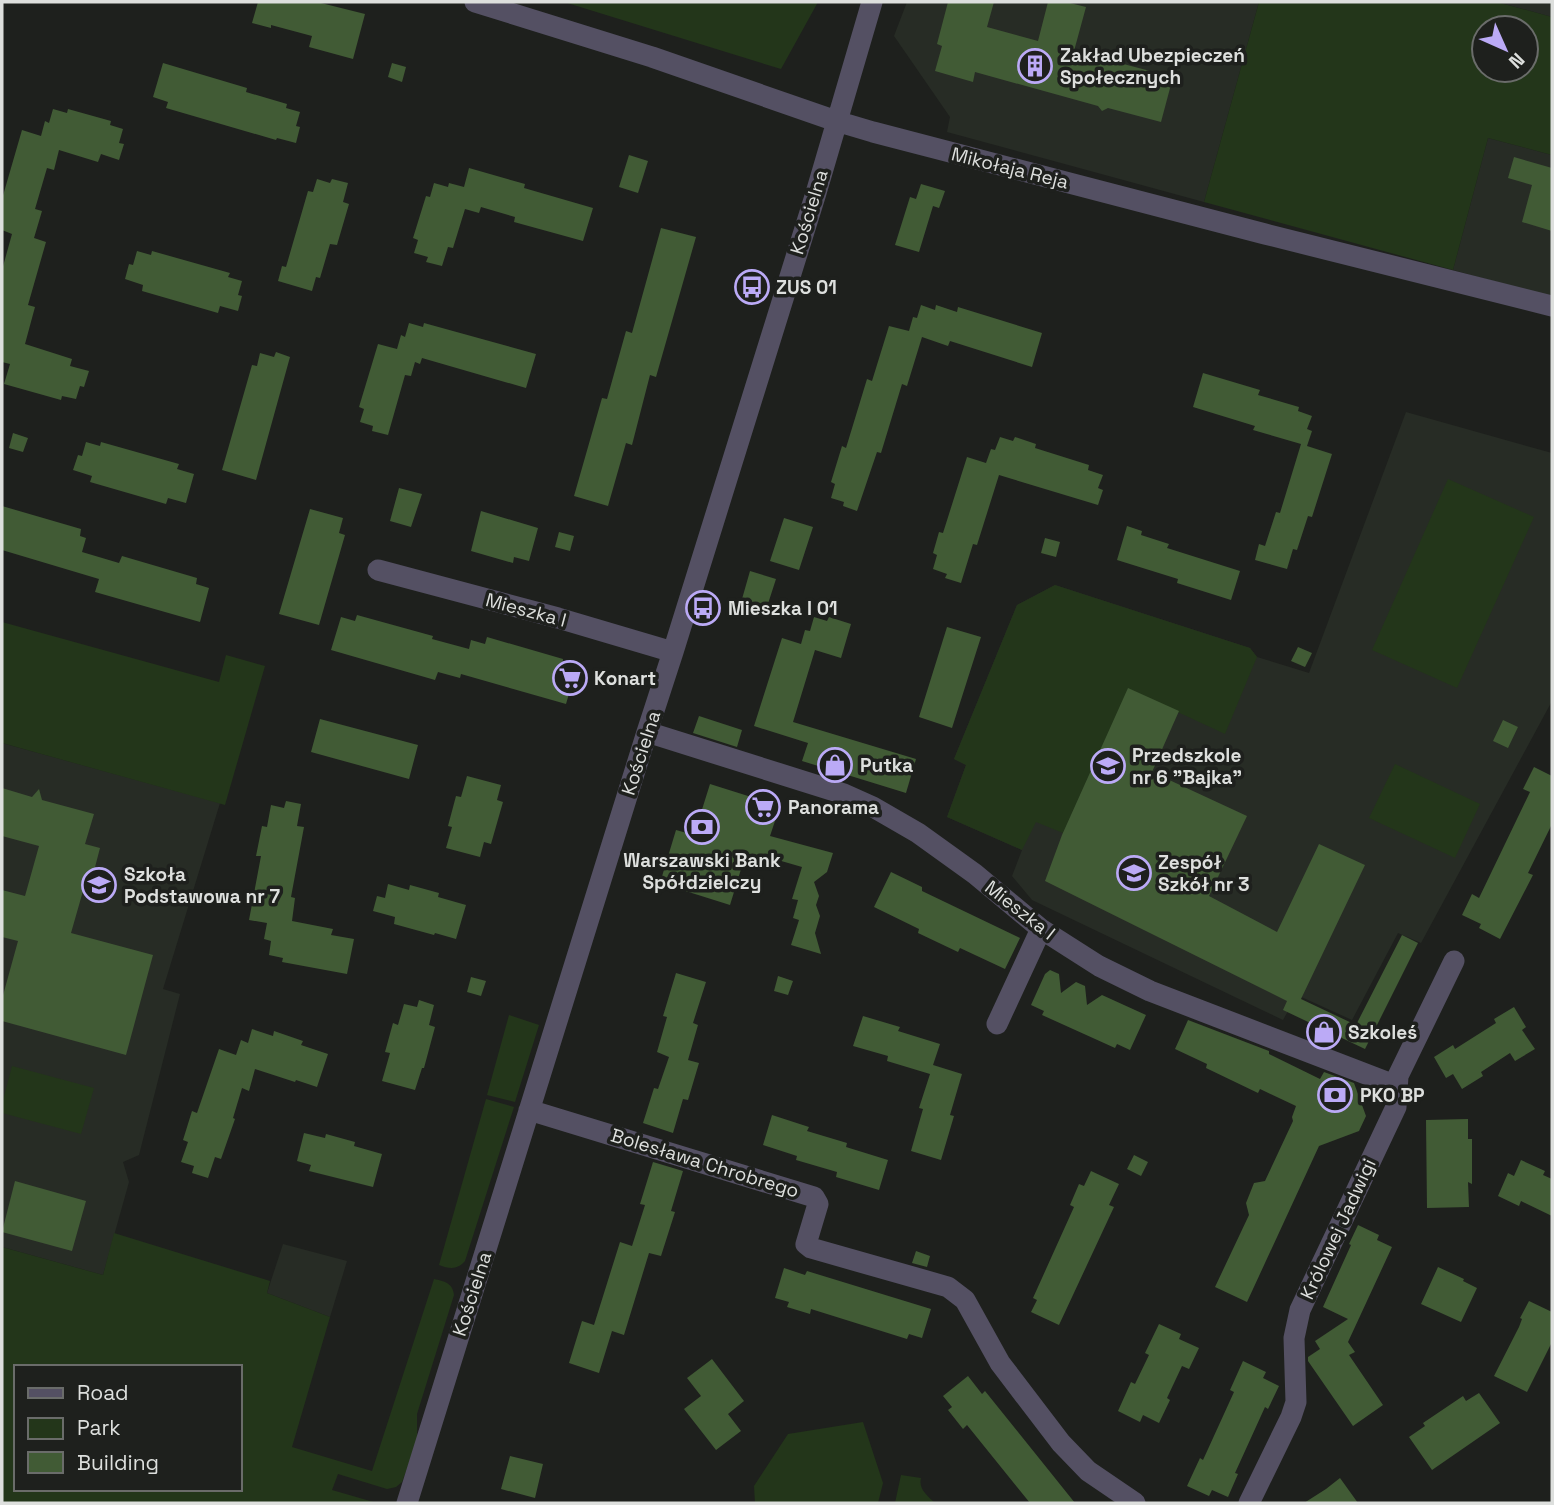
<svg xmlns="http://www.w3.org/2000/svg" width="1554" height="1505" viewBox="0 0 1554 1505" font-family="'Space Grotesk',sans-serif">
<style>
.built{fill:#272c25}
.green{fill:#23361a;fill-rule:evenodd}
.building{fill:#415b35}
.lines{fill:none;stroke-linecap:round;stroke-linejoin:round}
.minor{stroke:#545063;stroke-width:21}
.labels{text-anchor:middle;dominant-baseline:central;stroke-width:7;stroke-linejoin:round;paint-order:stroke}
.poi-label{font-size:19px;font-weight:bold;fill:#dddfdd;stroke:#1e201d;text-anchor:start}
.street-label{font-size:19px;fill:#dddfdd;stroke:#1e201d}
</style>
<rect width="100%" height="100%" fill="#1e201d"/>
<path class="built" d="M907,2H1259L1204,202L947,132L950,117L894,36Z
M1497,2H1552V17Z
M1488,138L1552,155V297L1453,270Z
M1406,412L1552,453V701L1421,943L1398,933L1352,1020L1297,995L1283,1020L1032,900L1012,876L1022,850L947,817L966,765L954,759L1017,605L1055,585L1250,648L1257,657L1309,673Z
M2,743L220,803L163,989L180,994L139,1155L123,1162L129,1182L103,1275L2,1247Z
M283,1244L347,1261L330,1317L267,1293Z"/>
<path class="green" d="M564,2H818L781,69Z
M1259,2H1497L1552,17V155L1488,138L1453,270L1204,202ZM1484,28H1526V70H1484Z
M1448,479L1534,517L1457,688L1372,650Z
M1055,585L1250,648L1257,657L1225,734L1128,689L1063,833L1036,822L1022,850L947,817L966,765L954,759L1017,605Z
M2,622L219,682L226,655L265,666L225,805L2,743Z
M1395,764L1480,804L1455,858L1369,818Z
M509,1015L539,1025L515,1102L487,1095Z
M12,1066L94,1088L81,1134L2,1113V1104Z
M486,1099L514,1107L465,1261C457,1270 450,1269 439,1265Z
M114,1233L270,1281L267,1293L330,1317L292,1447L372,1471L434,1279C444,1281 453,1283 454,1295L417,1414V1442L402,1482L396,1487L387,1489L338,1474L332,1490L377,1503H2V1247L103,1275ZM16,1367H240V1489H16Z
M863,1422L883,1483L878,1503H755L754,1486L788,1434Z
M901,1475L921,1478C918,1489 928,1496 935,1503H895Z"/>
<path class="building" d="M258,2H317L365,14L353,59L309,47L312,36L271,25V28L252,23Z
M948,2H994L987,27L1038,41L1048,2H1066L1086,7L1074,51L1173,77L1161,122L1108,108L1102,111L1098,106L975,72L973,82L935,71L942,46L937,44Z
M163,63L247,88L246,92L287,104L286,108L300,112L296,126L300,127L296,143L277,138L276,140L166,108L168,102L153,97Z
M392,63L406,67L402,82L388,77Z
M53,109L67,113L68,109L111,121L110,125L123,129L119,143L124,144L119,160L101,154L98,162L59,150L54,170L47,168L35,209L42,211L34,238L46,242L28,305L35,307L25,344L72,359L70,366L89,371L84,387L80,386L76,399L62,396L61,400L4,384L10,364L2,362V270L12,234L2,230V199L22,130L41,136L45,121L49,123Z
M629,155L648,161L638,193L619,187Z
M1514,157L1552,168V231L1522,222L1532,185L1508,178Z
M469,168L525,184L524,188L593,208L583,241L514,222L515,217L481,207L479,213L465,209L453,248L448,247L442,266L426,262L428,257L414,253L418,240L413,238L426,196L430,197L434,183L448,187L449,183L464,187Z
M317,179L330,183L332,179L348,183L343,202L349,204L337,245L330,244L320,278L316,277L312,291L278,281L282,266L286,267L308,191L313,192Z
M921,184L945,191L939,208L933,206L919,252L895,245L910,197L916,199Z
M661,228L696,237L656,377L650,375L632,445L626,443L608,506L574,496L602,398L607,399L626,331L632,333Z
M137,251L151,255L152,251L230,273L228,277L242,281L238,295L242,296L238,311L220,306L218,313L142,291L143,285L125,279L129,264L133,265Z
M921,305L935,310L936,305L957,312L958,307L1042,333L1032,367L950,341L948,346L922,337L907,386L902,384L881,453L877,452L857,511L843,506L844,502L831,498L835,484L831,482L842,446L846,448L867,379L872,381L889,326L909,331L913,317L917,318Z
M409,323L423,327L424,323L536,354L526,388L422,358L420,364L415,362L411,376L405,375L388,435L372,431L373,426L360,422L364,409L359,407L378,344L397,349L401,335L405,337Z
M276,352L290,357L256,480L222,470L252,365L257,366L260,353L274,357Z
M1203,373L1260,390L1258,395L1299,407L1298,411L1312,416L1307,429L1312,431L1307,446L1332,454L1312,517L1308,516L1297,550L1293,549L1287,569L1255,560L1259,544L1265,546L1276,512L1280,513L1301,444L1253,430L1255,426L1193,407Z
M13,433L28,438L23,452L9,448Z
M1000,437L1013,441L1015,437L1036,444L1035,448L1089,465L1088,470L1103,475L1098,488L1103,490L1098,505L999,475L977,545L973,544L961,583L945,578L947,574L933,569L937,555L933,553L939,532L943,533L967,457L986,463L991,449L995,450Z
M86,442L100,446L101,442L179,464L177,469L194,474L186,503L168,498L166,504L90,482L92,476L73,470L78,455L82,456Z
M399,488L422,494L411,527L390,521Z
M2,506L81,529L80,536L86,538L82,552L119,563L122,556L197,578L196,584L209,588L200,622L95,592L99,579L2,550Z
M310,509L343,518L339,533L345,535L319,625L279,614Z
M481,511L538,528L529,561L514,557L513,563L471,551Z
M784,518L813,527L799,570L770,561Z
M1127,526L1142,531L1141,535L1169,544L1167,548L1240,571L1231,600L1177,583L1178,579L1117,560Z
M559,532L574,536L570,551L555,547Z
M1045,538L1060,542L1056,557L1041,553Z
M750,571L776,579L765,613L740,606Z
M357,615L433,636L432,639L469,649L471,640L485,644L487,637L563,659L562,666L576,670L566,704L461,674L460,678L438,672L435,680L331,650L341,617L355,621Z
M814,617L827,621L829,617L851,624L841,658L815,650L793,722L916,759L906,793L802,761L808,743L754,726L782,638L801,644L805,630L810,631Z
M947,627L981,637L952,728L919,717Z
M1298,647L1312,653L1305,667L1291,661Z
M1128,688L1179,711L1152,772L1247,816L1209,896L1277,932L1319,844L1365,865L1301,999L1356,1025L1402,935L1418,943L1365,1049L1283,1010L1287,1001L1045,881L1062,835Z
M699,716L742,730L737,747L693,733Z
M320,719L418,745L409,779L311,752Z
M1503,720L1518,727L1508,748L1493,741Z
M1534,767L1552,776V824L1528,873L1533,875L1500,939L1479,928L1481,924L1462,915L1472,894L1479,898L1530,792L1523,789Z
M467,776L501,785L497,800L503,802L491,844L484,842L480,857L446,848L452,827L448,826L456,796L461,797Z
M710,784L780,806L770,836L833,853L827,872L814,882L819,896L816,905L820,916L815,933L821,954L791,945L799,920L793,918L798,900L792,899L802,867L764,856L763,859L746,853L730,905L660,883L676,830L694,835Z
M2,788L32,797L39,789L42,800L94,814L85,844L100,848L94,871L89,870L71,933L153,955L126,1055L2,1021V999L18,941L2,937V890L25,896L39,846L2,836Z
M286,801L301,804L297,826L304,827L291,897L295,898L292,921L333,929L331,935L354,939L347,974L282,962L283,958L269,955L271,941L264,939L267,923L249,920L261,856H256L262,826L267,827L271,805L284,808Z
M891,872L922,887V891L1020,938L1005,969L960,948L958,952L918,933L919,929L874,907Z
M388,884L409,890L410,885L439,893L438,897L466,905L456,939L435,933L434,935L394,924L395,917L373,911L377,896L385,898Z
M1050,970L1059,974L1061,993L1076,982L1085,986L1087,1005L1102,995L1146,1015L1130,1050L1117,1044L1115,1048L1042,1015L1044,1011L1031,1005L1045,974Z
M676,973L706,982L693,1023L698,1025L688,1060L699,1063L688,1100L683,1099L673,1133L643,1123L654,1088L658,1089L669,1057L657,1052L667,1017L663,1016Z
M778,976L793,981L788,995L774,991Z
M471,977L486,981L481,996L467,992Z
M419,1000L434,1005L429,1025L435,1027L424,1068H422L415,1090L382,1081L390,1053L385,1052L393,1023L398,1025L404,1004L417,1007Z
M1514,1007L1526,1027L1522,1030L1535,1049L1515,1061L1510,1053L1481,1072L1483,1076L1462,1089L1453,1074L1446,1078L1434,1057L1453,1045L1455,1049L1496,1023L1494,1019Z
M863,1016L900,1027L898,1031L940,1044L933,1065L962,1074L950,1115L954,1116L941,1160L911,1151L923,1109L919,1108L930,1074L887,1061L888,1056L853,1046Z
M1188,1020L1269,1051V1054L1320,1079L1324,1072L1354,1083L1366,1116L1359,1131L1319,1146L1247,1302L1215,1287L1249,1215L1246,1203L1254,1183L1265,1181L1293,1121L1292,1117L1296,1106L1260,1089L1258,1093L1206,1068L1207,1064L1175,1049Z
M252,1029L273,1036L274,1031L303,1041L301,1045L328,1054L317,1087L296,1080L295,1082L255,1069L249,1091L242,1088L233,1118L235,1119L221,1159L215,1157L208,1178L192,1173L194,1166L181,1162L188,1142L183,1140L192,1111L197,1113L219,1049L236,1055L241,1040L248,1043Z
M772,1115L809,1127L807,1131L847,1143L846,1147L888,1160L879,1190L836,1177L837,1172L796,1160L797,1156L763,1145Z
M1468,1119V1139H1472V1184L1468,1182L1469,1207L1427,1208L1426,1120Z
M304,1133L325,1138L326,1134L355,1142L354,1146L382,1154L373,1187L309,1171L311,1165L297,1161Z
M1134,1155L1148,1162L1141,1176L1127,1169Z
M1521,1160L1545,1171L1543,1175L1552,1179V1216L1521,1201L1519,1206L1498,1196L1508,1173L1514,1176Z
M653,1162L683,1171L671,1211L675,1212L661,1256L649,1253L624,1335L612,1331L599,1373L569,1363L582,1321L594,1325L620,1242L632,1246L645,1205L640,1204Z
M1091,1171L1119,1184L1109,1205L1114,1207L1059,1325L1031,1312L1037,1300L1033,1298L1074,1207L1070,1205L1079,1184L1084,1186Z
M15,1181L86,1201L72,1251L2,1232Z
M1358,1225L1379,1235L1377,1240L1392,1247L1348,1342L1355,1352L1349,1355L1383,1405L1353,1426L1308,1361V1357L1320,1349L1315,1341L1348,1319L1323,1307L1351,1245L1349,1244Z
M916,1251L930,1256L927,1267L912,1263Z
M1438,1267L1464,1279L1463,1281L1477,1288L1461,1322L1421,1304Z
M784,1268L805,1275L807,1271L931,1309L922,1338L909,1334L907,1339L811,1309L810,1314L787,1307L789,1302L775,1298Z
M1529,1301L1552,1312V1342L1527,1392L1494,1376L1519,1327L1522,1319L1520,1318Z
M1159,1324L1181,1334L1179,1339L1199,1348L1189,1369L1182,1366L1167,1398L1170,1400L1159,1423L1143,1415L1140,1422L1118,1411L1131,1382L1135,1384L1149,1355L1145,1353Z
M712,1359L744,1401L728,1414L741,1431L716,1450L684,1409L701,1396L687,1378Z
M1243,1361L1266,1372L1263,1378L1279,1386L1268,1409L1265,1407L1235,1473L1238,1474L1228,1497L1212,1490L1209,1496L1187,1486L1200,1458L1203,1460L1234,1392L1230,1390Z
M968,1376L982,1394L985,1391L1075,1503H1030L967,1425L963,1429L948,1410L952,1407L943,1396Z
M1479,1393L1500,1423L1432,1470L1409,1437L1425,1426L1423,1423L1463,1396L1466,1401Z
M510,1456L543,1464L535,1498L501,1489Z
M1340,1478L1358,1503H1304L1326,1489Z"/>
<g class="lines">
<path class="minor" d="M475,2L652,57L836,121L873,132L1265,234L1552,306
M378,570L558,618L673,652
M647,732L844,794L873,807L918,833L975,874L1041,929L1099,966L1150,991L1397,1086
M997,1024L1041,929
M529,1110L814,1197L818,1204L806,1244L811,1248L948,1287L965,1300L1000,1363L1061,1443L1088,1471L1135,1503
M407,1503L647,732L673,652L816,193L872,2
M1249,1503L1291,1417L1296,1402L1294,1338L1300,1310L1396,1107L1398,1076L1454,961"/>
</g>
<defs>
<g id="building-ring" transform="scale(1.75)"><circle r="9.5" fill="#1e201d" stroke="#bbaaf6" stroke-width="1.5"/><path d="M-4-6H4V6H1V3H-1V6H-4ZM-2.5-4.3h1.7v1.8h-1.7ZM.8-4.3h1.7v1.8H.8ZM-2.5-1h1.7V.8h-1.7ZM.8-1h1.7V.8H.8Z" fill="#bbaaf6"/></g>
<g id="bus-ring" transform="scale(1.75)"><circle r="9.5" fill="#1e201d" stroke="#bbaaf6" stroke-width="1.5"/><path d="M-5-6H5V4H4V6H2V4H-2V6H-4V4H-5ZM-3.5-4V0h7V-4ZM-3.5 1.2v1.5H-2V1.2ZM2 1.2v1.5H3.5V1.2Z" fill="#bbaaf6"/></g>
<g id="supermarket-ring" transform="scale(1.75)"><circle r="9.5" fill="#1e201d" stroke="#bbaaf6" stroke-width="1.5"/><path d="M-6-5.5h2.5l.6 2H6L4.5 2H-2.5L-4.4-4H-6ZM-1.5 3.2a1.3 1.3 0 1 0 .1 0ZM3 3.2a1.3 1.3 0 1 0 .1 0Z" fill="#bbaaf6"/></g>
<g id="shop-ring" transform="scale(1.75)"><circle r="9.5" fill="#1e201d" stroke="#bbaaf6" stroke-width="1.5"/><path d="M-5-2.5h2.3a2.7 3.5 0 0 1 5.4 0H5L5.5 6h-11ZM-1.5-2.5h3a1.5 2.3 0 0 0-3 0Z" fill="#bbaaf6"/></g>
<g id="school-ring" transform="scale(1.75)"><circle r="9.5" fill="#1e201d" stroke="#bbaaf6" stroke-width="1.5"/><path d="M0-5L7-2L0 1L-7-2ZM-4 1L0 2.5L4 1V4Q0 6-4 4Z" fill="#bbaaf6"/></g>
<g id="bank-ring" transform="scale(1.75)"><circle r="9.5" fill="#1e201d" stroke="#bbaaf6" stroke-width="1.5"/><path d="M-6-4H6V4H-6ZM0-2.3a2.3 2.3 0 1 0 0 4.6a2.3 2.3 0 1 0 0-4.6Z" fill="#bbaaf6"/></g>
</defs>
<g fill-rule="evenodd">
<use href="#building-ring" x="1035" y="66"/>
<use href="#bus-ring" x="752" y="287"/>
<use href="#bus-ring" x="703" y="608"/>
<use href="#supermarket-ring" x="570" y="678"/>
<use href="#shop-ring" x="835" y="765"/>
<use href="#school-ring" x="1108" y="766"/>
<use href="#supermarket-ring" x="763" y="807"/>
<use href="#bank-ring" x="702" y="827"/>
<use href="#school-ring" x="1134" y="873"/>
<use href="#school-ring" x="99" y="885"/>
<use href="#shop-ring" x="1324" y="1032"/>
<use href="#bank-ring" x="1335" y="1095"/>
</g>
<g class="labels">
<g class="poi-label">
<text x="1060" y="55">Zakład Ubezpieczeń<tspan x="1060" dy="22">Społecznych</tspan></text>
<text x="776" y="287">ZUS 01</text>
<text x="728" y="608">Mieszka I 01</text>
<text x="594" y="678">Konart</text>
<text x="1132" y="755">Przedszkole<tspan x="1132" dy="22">nr 6 "Bajka"</tspan></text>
<text x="860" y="765">Putka</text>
<text x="788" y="807">Panorama</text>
<text x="702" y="860" text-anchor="middle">Warszawski Bank<tspan x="702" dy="22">Spółdzielczy</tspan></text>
<text x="1158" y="862">Zespół<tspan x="1158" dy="22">Szkół nr 3</tspan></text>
<text x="124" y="874">Szkoła<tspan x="124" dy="22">Podstawowa nr 7</tspan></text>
<text x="1348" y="1032">Szkoleś</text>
<text x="1360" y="1095">PKO BP</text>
</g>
<g class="street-label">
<text transform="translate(1010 168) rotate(14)">Mikołaja Reja</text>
<text transform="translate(809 212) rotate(-73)">Kościelna</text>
<text transform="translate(526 610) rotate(15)">Mieszka I</text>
<text transform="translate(641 753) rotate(-72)">Kościelna</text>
<text transform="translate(1020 910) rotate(38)">Mieszka I</text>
<text transform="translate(705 1163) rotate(17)">Bolesława Chrobrego</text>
<text transform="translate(1338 1229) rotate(-65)">Królowej Jadwigi</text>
<text transform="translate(472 1294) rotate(-72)">Kościelna</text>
</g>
</g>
<rect width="1554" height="1505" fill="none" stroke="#dddfdd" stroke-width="7"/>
<rect x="14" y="1365" width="228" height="126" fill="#1e201d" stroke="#6a6c6a" stroke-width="2"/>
<rect x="28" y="1388" width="35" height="10" fill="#545063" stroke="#6a6c6a" stroke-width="2"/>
<text x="77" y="1400" font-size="21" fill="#dddfdd">Road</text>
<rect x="28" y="1418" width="35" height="21" fill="#23361a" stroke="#6a6c6a" stroke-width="2"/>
<text x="77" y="1435" font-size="21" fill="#dddfdd">Park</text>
<rect x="28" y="1452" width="35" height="21" fill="#415b35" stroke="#6a6c6a" stroke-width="2"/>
<text x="77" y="1470" font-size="21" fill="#dddfdd">Building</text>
<g transform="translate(1505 49) rotate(135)"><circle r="33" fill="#1e201d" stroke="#6a6c6a" stroke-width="2"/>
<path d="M0-5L12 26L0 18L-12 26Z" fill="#bbaaf6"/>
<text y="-10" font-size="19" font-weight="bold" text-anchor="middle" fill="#dddfdd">N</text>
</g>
</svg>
